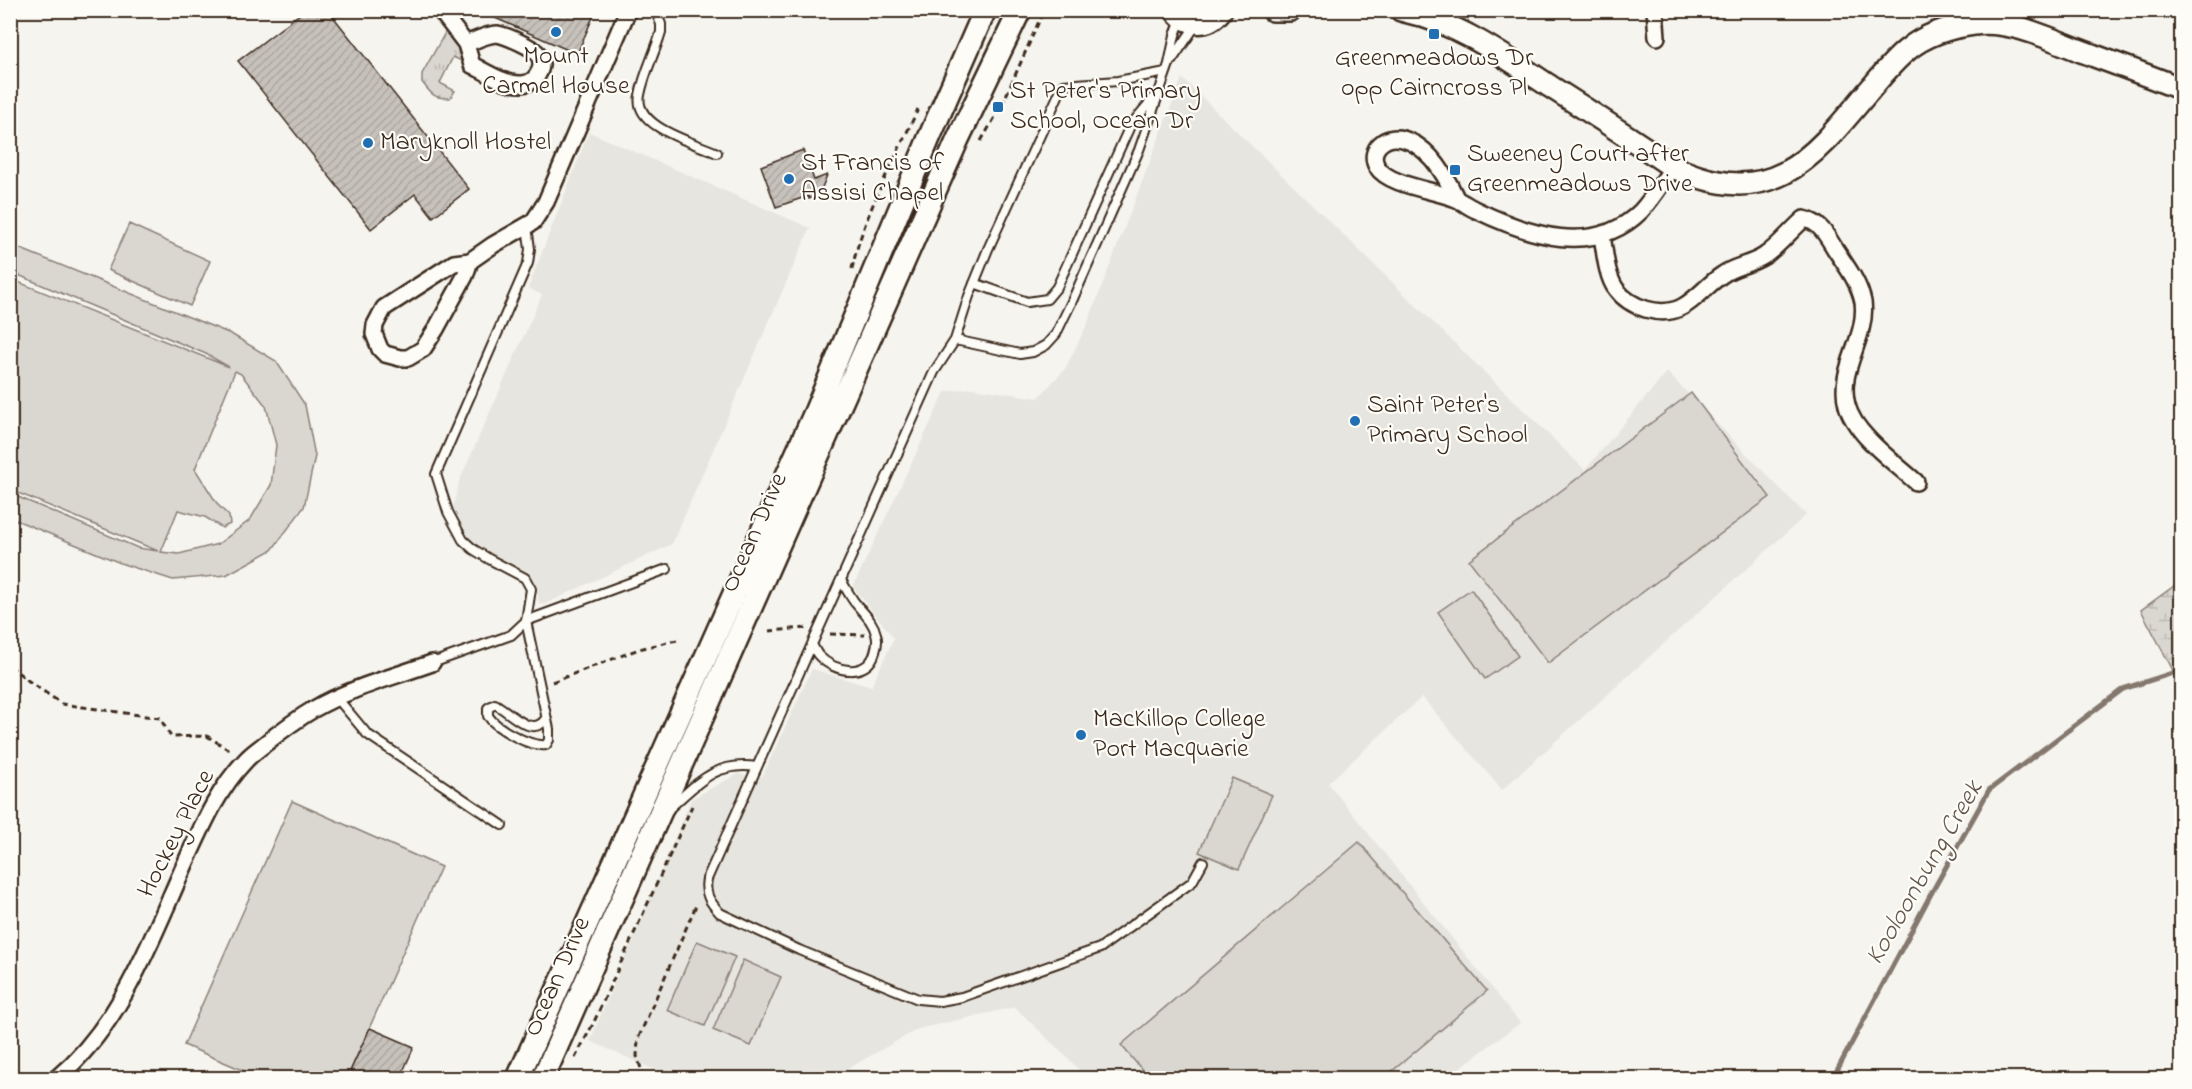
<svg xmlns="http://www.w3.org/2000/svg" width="2192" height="1089" viewBox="0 0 2192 1089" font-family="'Indie Flower',sans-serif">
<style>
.built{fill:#e7e5df}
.grass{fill:url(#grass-tufts);stroke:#8a8077;stroke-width:1.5}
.wetland{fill:url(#wetland-marsh);stroke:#8a8077;stroke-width:1.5}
.pitch{fill:#dad6d0;stroke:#8a8077;stroke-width:1.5;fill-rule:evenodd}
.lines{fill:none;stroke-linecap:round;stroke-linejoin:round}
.stream{stroke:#84786e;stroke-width:5}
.building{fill:url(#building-hatch);stroke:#3b2a1e;stroke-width:1.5}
.lane-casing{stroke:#3b2a1e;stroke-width:12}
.street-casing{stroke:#3b2a1e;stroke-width:20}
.secondary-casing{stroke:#3b2a1e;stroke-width:26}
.path{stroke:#3b2a1e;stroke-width:3;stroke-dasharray:6 4.5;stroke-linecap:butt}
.lane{stroke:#fdfcf7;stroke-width:8}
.street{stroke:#fdfcf7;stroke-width:15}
.secondary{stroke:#fdfcf7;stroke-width:21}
.poi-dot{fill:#1f6fb2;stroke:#fdfcf7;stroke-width:2}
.labels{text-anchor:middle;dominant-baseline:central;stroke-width:4.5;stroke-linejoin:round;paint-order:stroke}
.poi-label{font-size:26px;fill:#3b2a1e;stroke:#fdfcf7;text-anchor:start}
.street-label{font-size:26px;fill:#3b2a1e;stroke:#fdfcf7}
.water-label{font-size:27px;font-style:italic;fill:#65584d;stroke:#fdfcf7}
</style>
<defs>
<pattern id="grass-tufts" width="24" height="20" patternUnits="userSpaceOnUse" patternTransform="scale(1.5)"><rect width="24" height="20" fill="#dad6d0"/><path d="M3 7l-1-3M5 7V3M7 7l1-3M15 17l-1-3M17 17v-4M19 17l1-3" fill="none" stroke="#bcb8b2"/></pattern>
<pattern id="wetland-marsh" width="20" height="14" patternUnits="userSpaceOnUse" patternTransform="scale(1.5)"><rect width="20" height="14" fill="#dad6d0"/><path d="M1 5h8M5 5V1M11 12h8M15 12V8" fill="none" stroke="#bcb8b2"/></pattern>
<pattern id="building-hatch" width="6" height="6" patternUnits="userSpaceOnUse" patternTransform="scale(1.5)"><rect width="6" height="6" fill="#c7c1bb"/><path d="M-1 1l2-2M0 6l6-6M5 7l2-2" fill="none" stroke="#aca6a0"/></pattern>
</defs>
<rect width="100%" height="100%" fill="#f5f4ee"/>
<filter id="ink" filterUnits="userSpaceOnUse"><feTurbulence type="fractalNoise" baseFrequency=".0167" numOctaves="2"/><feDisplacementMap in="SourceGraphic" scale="12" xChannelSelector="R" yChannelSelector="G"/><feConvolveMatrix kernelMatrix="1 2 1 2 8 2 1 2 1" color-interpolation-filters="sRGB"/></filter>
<g filter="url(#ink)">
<path class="built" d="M1182,78L1585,470L1667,372L1806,515L1502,790L1422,697L1328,783L1520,1023L1446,1078H1088L1015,1007L918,1029L831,1078H673L590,1041L691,799L738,774L762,777L812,669L871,687L894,638L853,587L945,392L972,388L1038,398L1065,369L1087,325Z
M589,132L810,228L672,544L543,605L539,603L537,589L534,580L529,574L490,553L472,541L460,527L453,508L459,482L542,295L528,288Z"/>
<path class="grass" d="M446,31L471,59L468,64L453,57L440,83L455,91L450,98C434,99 431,94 422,82V74Z"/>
<path class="wetland" d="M2181,581V677L2175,674L2141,610Z"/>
<path class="pitch" d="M129,224L210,261L190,306L108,270Z
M11,245L231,334L276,361L305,405L315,456L304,507L272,550L226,575L173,580L123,564L11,518V494L138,548L158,551L11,490V279L229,367L206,354L11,272ZM235,371L241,374L266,406L276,445L271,485L250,520L218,544L179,554L161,552L178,510L205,517L222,528L230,524L229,516L218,505L195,469Z
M1691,393L1770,497L1548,663L1469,560Z
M1471,589L1518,656L1485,679L1438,612Z
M1232,778L1272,795L1239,869L1199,852Z
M292,801L441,867L347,1078H261L184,1045Z
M1359,842L1487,991L1384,1078H1149L1121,1045Z
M697,941L735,957L705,1026L667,1010Z
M743,960L781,977L751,1046L713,1030Z"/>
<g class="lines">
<path class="stream" d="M1833,1078L1932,892L1989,790L2123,689L2182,670"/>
</g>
<path class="building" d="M305,10H328L469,189L433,217L415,194L371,229L238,61Z
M477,10H596L577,54Z
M803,150L814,180L827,175L819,195L809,199L808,196L776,207L761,166Z
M370,1028L414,1047L400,1078H347Z"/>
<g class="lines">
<g class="lane-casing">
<path id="lane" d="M655,10L661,24V32C655,53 644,73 640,95C633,127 693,142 717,153
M1172,60L1196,25
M527,226L530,249L528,263L436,474L448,512L463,540L473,549L489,559L525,578L531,589L526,621L549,729V740L546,745C530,747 497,729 488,716V708L495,704C509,711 533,740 546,718
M974,283L1027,302L1047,299L1057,287L1130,126L1156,95
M955,340L1020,354L1033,352L1046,345L1056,334L1072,301L1139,150L1169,64L1175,35L1181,19
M812,644C814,648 816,653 819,656C835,673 868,678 875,652C877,646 878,640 876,634C873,620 861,611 853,600C849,594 845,587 841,580
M432,663L511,635L526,621L667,569
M337,698L367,734L502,825
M757,767L707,879C704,894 710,902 720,913L799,950L918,999L940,1001L962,997L1100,948L1192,882L1203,862
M671,807C699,782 716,761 757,767L934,372L955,340L969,296L988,249L1063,85L1118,81L1166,72"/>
</g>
<g class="street-casing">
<path id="street" d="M440,10L466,44L472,65C486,72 504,84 520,84C534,85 546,69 539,55C535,48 505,35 497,34C487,34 476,40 466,44
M1655,10L1657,37
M1456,198C1446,176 1429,146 1403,139C1386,134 1367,149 1377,167C1389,186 1436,190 1456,199C1463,202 1469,207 1476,210C1528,235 1594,258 1641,211C1653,198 1663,181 1673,167
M1602,236C1605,252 1606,275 1616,289C1630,308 1661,318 1682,307C1697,299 1708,284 1722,275C1734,266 1750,265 1764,256C1779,246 1790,231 1804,219C1820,222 1827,236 1835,249C1846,266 1859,282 1863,302C1868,338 1837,369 1847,405C1854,434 1895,463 1916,482
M470,261L465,276L436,329L423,349L408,358H400L385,354L380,349L374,334L375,325L384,308L454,263L470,261L493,245L533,222L546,202L628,10
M57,1078C123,1022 151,939 186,862C202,827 218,789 245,761C251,754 259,749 266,743C281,731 297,719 314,709C350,688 393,677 432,663"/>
</g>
<g class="secondary-casing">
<path id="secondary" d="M1175,10C1188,26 1208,27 1221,10
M1273,10H1290
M1401,10C1456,22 1504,56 1551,87C1592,113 1633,140 1673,167C1770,211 1809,163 1867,93C1880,78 1892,62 1907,50C1926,34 1950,27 1974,24C2011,19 2050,39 2084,52C2116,64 2149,76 2182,89
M518,1078L816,410L929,138L985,10
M543,1078L958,139L1020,10"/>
</g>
<path class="path" d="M981,141L1001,107L1044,10
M852,269C863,215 895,159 918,109
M769,631L806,628
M830,634L865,635
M10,666L30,682L62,704L160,718L171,737L207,736L231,751
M552,682L639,649L681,639
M575,1058L593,1024L692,806
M644,1078L637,1056L638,1039L697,903"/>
<use href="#lane" class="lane"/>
<use href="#street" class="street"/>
<use href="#secondary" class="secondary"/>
</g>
</g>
<g class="poi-dot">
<circle cx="556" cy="32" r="6"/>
<rect x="1428" y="28" width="12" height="12" rx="3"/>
<rect x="992" y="101" width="12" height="12" rx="3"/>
<circle cx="368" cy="143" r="6"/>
<rect x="1449" y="164" width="12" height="12" rx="3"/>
<circle cx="789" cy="179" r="6"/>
<circle cx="1355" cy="421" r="6"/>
<circle cx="1081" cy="735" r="6"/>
</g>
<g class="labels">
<g class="poi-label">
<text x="556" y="57" text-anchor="middle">Mount<tspan x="556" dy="30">Carmel House</tspan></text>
<text x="1434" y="59" text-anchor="middle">Greenmeadows Dr<tspan x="1434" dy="30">opp Cairncross Pl</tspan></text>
<text x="1010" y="92">St Peter's Primary<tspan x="1010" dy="30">School, Ocean Dr</tspan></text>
<text x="380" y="143">Maryknoll Hostel</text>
<text x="1467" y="155">Sweeney Court after<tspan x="1467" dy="30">Greenmeadows Drive</tspan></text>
<text x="801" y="164">St Francis of<tspan x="801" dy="30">Assisi Chapel</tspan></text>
<text x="1367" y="406">Saint Peter's<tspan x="1367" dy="30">Primary School</tspan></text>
<text x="1093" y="720">MacKillop College<tspan x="1093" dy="30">Port Macquarie</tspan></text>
</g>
<g class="street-label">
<text transform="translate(755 533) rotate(-66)">Ocean Drive</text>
<text transform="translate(177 834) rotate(-63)">Hockey Place</text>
<text transform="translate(558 977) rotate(-66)">Ocean Drive</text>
</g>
<g class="water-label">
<text transform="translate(1925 873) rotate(-60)">Kooloonbung Creek</text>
</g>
</g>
<rect width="2192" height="1089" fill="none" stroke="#fdfcf7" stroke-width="36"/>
<rect x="18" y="18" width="2156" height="1053" fill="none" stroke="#3b2a1e" stroke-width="2" filter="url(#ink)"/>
</svg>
